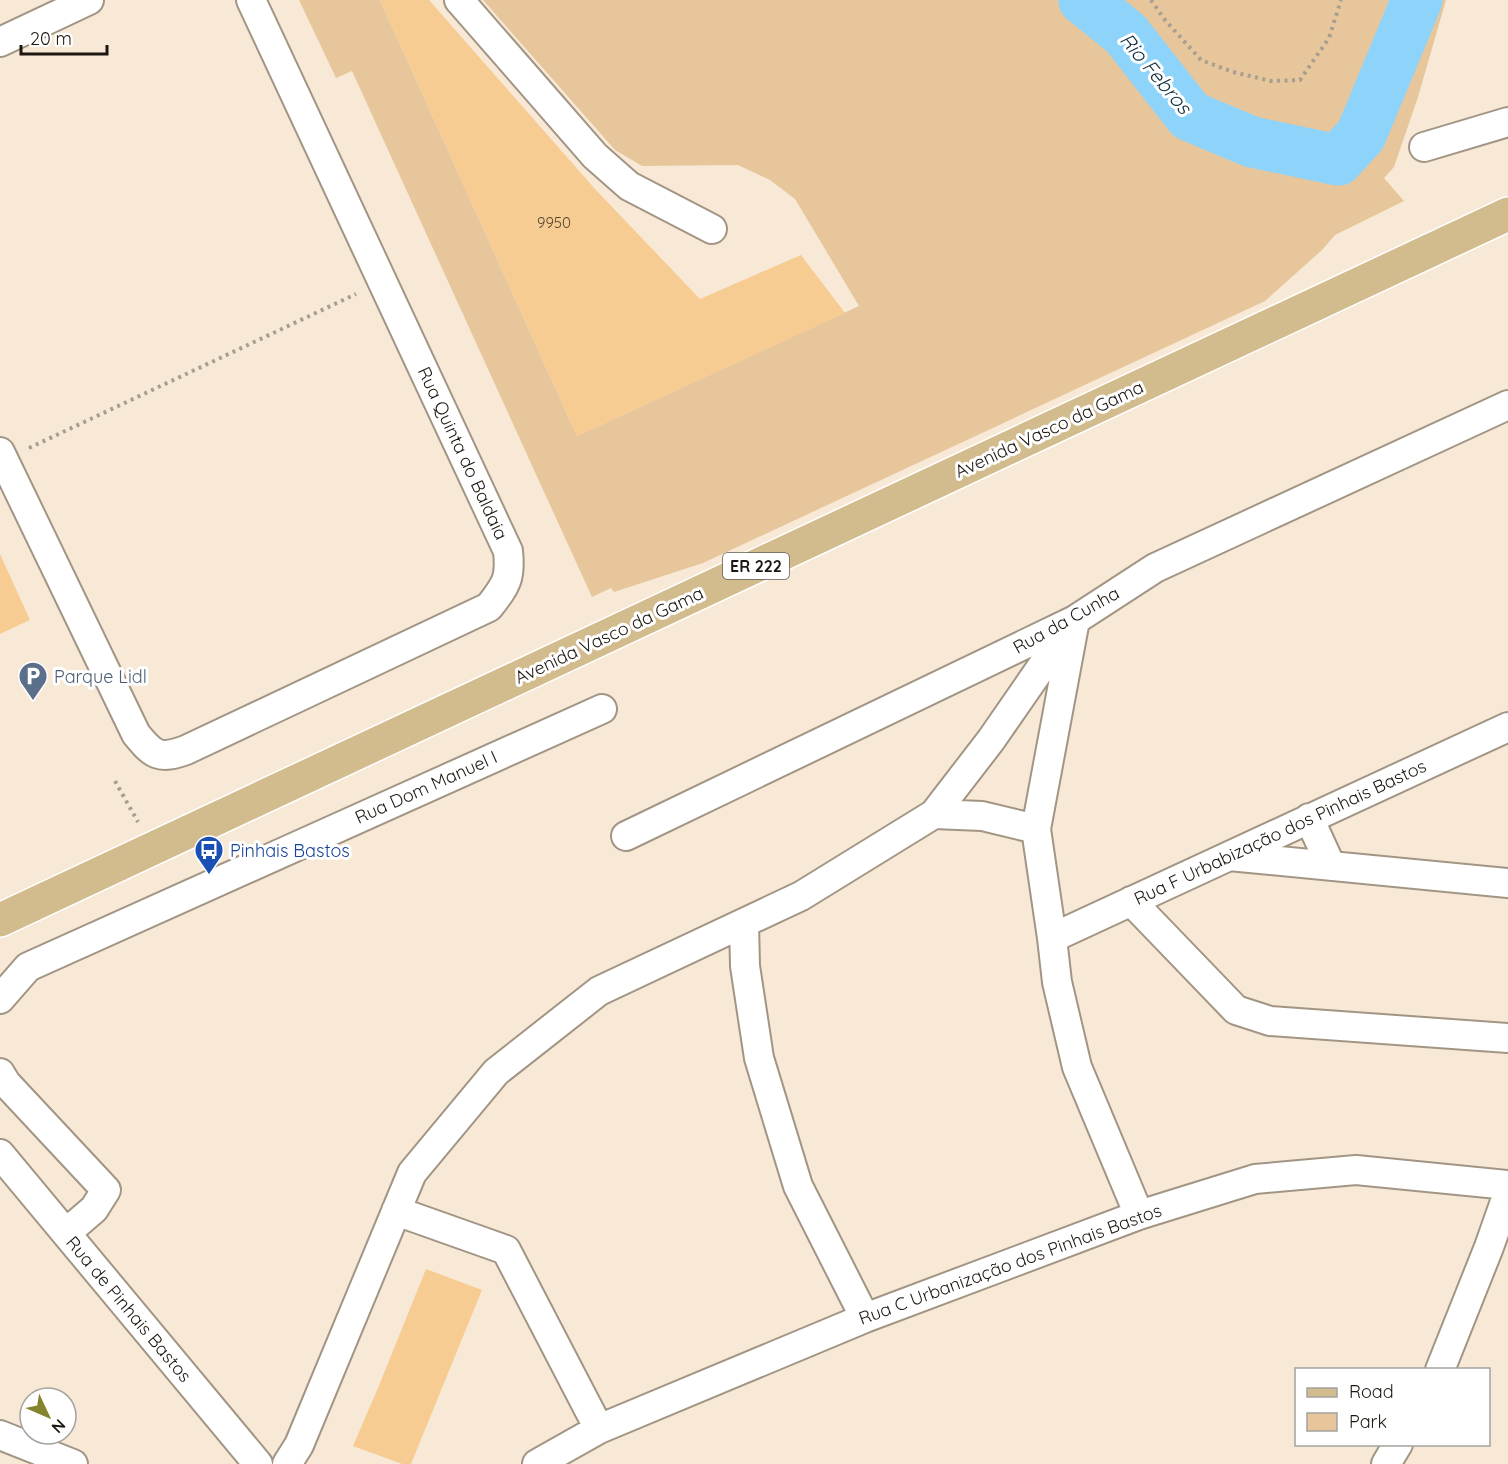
<svg xmlns="http://www.w3.org/2000/svg" width="1508" height="1464" viewBox="0 0 1508 1464" font-family="Quicksand,sans-serif">
<style>
.green{fill:#e7c69c}
.lines{fill:none;stroke-linecap:round;stroke-linejoin:round}
.river{stroke:#8ed3fa;stroke-width:51}
.building{fill:#f7cc93}
.minor-casing{stroke:#a29584;stroke-width:32}
.major-casing{stroke:#fff;stroke-width:36}
.path{stroke:#a89e8f;stroke-width:4;stroke-dasharray:3 4.5;stroke-linecap:butt}
.minor{stroke:#fff;stroke-width:28}
.major{stroke:#d2bc8e;stroke-width:33}
.labels{text-anchor:middle;dominant-baseline:central;stroke-width:6;stroke-linejoin:round;paint-order:stroke}
.number-label{font-size:15px;fill:#534431}
.shield{fill:#fff;stroke:#605d58;stroke-width:1.5}
.shield-label{font-size:16px;font-weight:bold;fill:#1c1710}
.street-label{font-size:18px;fill:#1c1710;stroke:#fff}
.service-label{font-size:18px;fill:#4e5e75;stroke:#fff;text-anchor:start}
.transit-label{font-size:18px;fill:#164399;stroke:#fff;text-anchor:start}
.water-label{font-size:20px;font-style:italic;fill:#0d2d3d;stroke:#fff}
</style>
<rect width="100%" height="100%" fill="#f7e9d6"/>
<path class="green" d="M299,0H380L577,436L859,306L795,199L770,180L738,165L642,166L615,150L483,0H1446L1418,97L1394,167L1384,178L1404,201L1335,235L1322,250L1265,301L703,563L614,592L611,588L592,597L352,71L336,78Z"/>
<g class="lines">
<path class="river" d="M1084,0L1126,34L1190,116L1252,142L1338,160L1361,135L1417,0"/>
</g>
<path class="building" d="M380,0H429L595,189L700,299L801,255L845,313L577,436Z
M0,554L30,620L0,634Z
M426,1269L482,1290L411,1464H402L353,1446L378,1388Z"/>
<g class="lines">
<g class="minor-casing">
<path id="minor" d="M459,0L595,156L629,186L712,229
M0,42L89,0
M1424,147L1508,122
M0,452L136,734C153,755 159,760 186,750L489,607C506,585 511,579 508,551L251,0
M1075,620L1036,829L1052,938L1057,982L1077,1067L1139,1215
M934,814L991,740L1070,626
M1309,818L1331,866
M626,836L1075,620L1155,568L1508,405
M1229,856L1508,883
M1131,901L1236,1010L1270,1021L1508,1038
M744,923L745,966L759,1058L798,1186L865,1318
M1052,938L1508,727
M0,999L28,967L602,709
M0,1073L6,1083L106,1190L94,1209L66,1233
M0,1154L258,1464
M396,1211L506,1250L599,1429
M1440,1370L1489,1247L1508,1193
M0,1435L73,1464
M287,1464L299,1445L412,1173L496,1072L599,991L801,896L934,814L982,816L1036,829
M537,1464L599,1429L865,1318L1139,1215L1255,1179L1356,1170L1508,1185
M1386,1464L1398,1444"/>
</g>
<g class="major-casing">
<path id="major" d="M0,920L1508,214"/>
</g>
<path class="path" d="M1151,0L1165,20L1201,60L1233,72L1271,81L1300,80L1329,38L1341,0
M29,448L356,294
M115,781L138,822"/>
<use href="#minor" class="minor"/>
<use href="#major" class="major"/>
</g>
<defs>
<g id="parking-pin" transform="scale(1.5)"><path d="M0 17L-7.5 6A9.5 9.5 0 1 1 7.5 6Z" fill="#5c6f8a" stroke="#fff"/><path d="M-3.5-5.5H1a3.5 3.5 0 0 1 0 7H-1V5.5H-3.5ZM-1-3.4V-.6H.8a1.4 1.4 0 0 0 0-2.8Z" fill="#fff"/></g>
<g id="bus-pin" transform="scale(1.5)"><path d="M0 17L-7.5 6A9.5 9.5 0 1 1 7.5 6Z" fill="#1a4fb4" stroke="#fff"/><path d="M-5-6H5V4H4V6H2V4H-2V6H-4V4H-5ZM-3.5-4V0h7V-4ZM-3.5 1.2v1.5H-2V1.2ZM2 1.2v1.5H3.5V1.2Z" fill="#fff"/></g>
</defs>
<g fill-rule="evenodd">
<use href="#parking-pin" x="33" y="676"/>
<use href="#bus-pin" x="209" y="850"/>
</g>
<g class="labels">
<g class="number-label">
<text x="554" y="222">9950</text>
</g>
<rect class="shield" x="723" y="553" width="66" height="26" rx="4.5"/>
<g class="shield-label">
<text x="756" y="566">ER 222</text>
</g>
<g class="street-label">
<text transform="translate(1049 429) rotate(-25)">Avenida Vasco da Gama</text>
<text transform="translate(463 453) rotate(65)">Rua Quinta do Baldaia</text>
<text transform="translate(1066 620) rotate(-29)">Rua da Cunha</text>
<text transform="translate(609 635) rotate(-25)">Avenida Vasco da Gama</text>
<text transform="translate(426 787) rotate(-24)">Rua Dom Manuel I</text>
<text transform="translate(1280 832) rotate(-25)">Rua F Urbabização dos Pinhais Bastos</text>
<text transform="translate(1010 1264) rotate(-20)">Rua C Urbanização dos Pinhais Bastos</text>
<text transform="translate(129 1309) rotate(50)">Rua de Pinhais Bastos</text>
</g>
<g class="service-label">
<text x="54" y="676">Parque Lidl</text>
</g>
<g class="transit-label">
<text x="230" y="850">Pinhais Bastos</text>
</g>
<g class="water-label">
<text transform="translate(1156 73) rotate(50)">Rio Febros</text>
</g>
</g>
<rect x="1295" y="1368" width="195" height="78" fill="#ffffff" stroke="#a4a29f" stroke-width="1.5"/>
<rect x="1307" y="1388" width="30" height="9" fill="#d2bc8e" stroke="#a4a29f" stroke-width="1.5"/>
<text x="1349" y="1398" font-size="18" fill="#1c1710">Road</text>
<rect x="1307" y="1413" width="30" height="18" fill="#e7c69c" stroke="#a4a29f" stroke-width="1.5"/>
<text x="1349" y="1428" font-size="18" fill="#1c1710">Park</text>
<g transform="translate(48 1416) rotate(134)"><circle r="28" fill="#ffffff" stroke="#a4a29f" stroke-width="1.5"/>
<path d="M0-4.5L10 22L0 15L-10 22Z" fill="#85832b"/>
<text y="-9" font-size="16" font-weight="bold" text-anchor="middle" fill="#1c1710">N</text>
</g>
<path d="M21 45v9h86v-9" fill="none" stroke="#1c1710" stroke-width="3"/>
<text x="30" y="45" font-size="18" fill="#1c1710" stroke="#ffffff" stroke-width="4.5" paint-order="stroke">20 m</text>
</svg>
